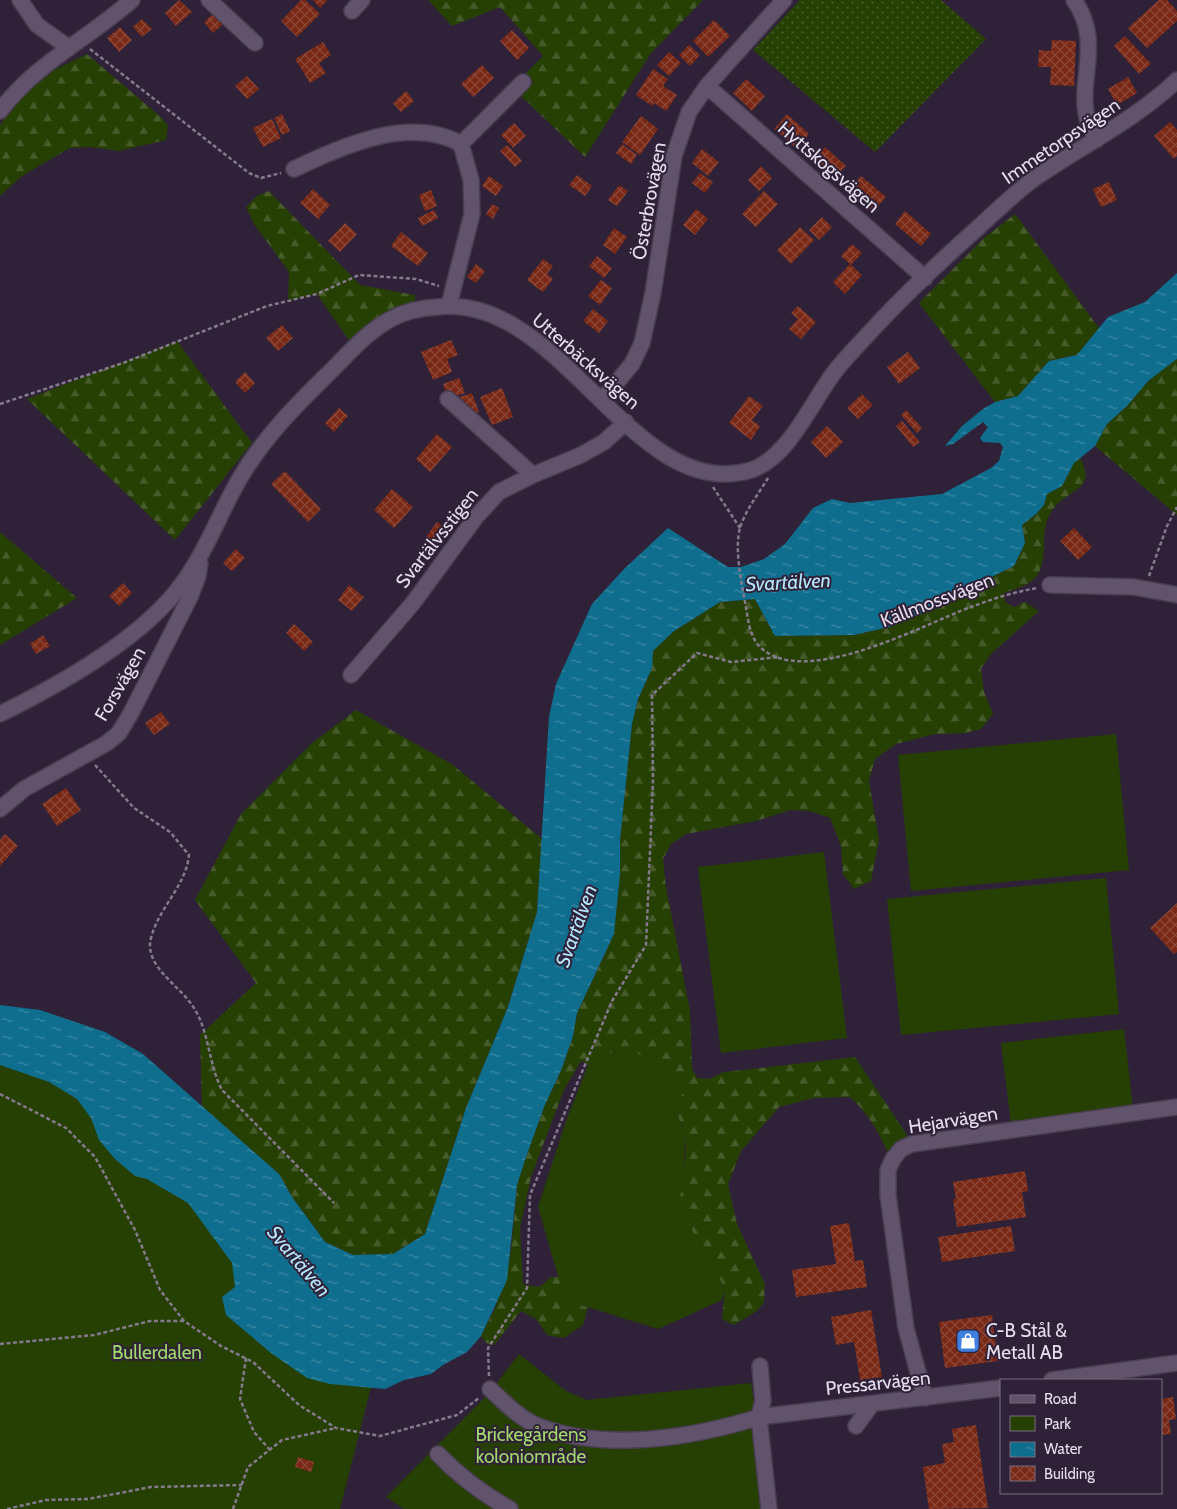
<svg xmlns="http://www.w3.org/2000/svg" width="1177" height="1509" viewBox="0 0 1177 1509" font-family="Cabin,sans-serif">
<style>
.grass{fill:url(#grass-dots)}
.forest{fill:url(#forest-firs)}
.green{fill:#264004}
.water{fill:url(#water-ripples)}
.building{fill:url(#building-cross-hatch)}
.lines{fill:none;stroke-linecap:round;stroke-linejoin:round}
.minor-casing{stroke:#493e4f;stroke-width:18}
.path{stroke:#857a8d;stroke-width:2.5;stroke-dasharray:4 2.5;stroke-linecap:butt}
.minor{stroke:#61536c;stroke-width:15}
.labels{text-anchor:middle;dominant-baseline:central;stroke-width:4;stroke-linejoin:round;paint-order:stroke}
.street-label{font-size:19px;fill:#e6deec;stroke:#2f2238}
.poi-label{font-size:19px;fill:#e6deec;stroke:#2f2238;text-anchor:start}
.park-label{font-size:19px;fill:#a2d86e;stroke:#2f2238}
.water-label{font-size:20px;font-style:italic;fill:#b5e6fc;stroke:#2f2238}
</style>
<defs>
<pattern id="grass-dots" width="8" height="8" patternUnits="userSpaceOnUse" patternTransform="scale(1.25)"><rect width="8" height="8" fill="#264004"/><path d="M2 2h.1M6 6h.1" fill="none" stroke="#465b29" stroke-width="1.8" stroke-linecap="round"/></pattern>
<pattern id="forest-firs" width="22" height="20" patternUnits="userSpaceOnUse" patternTransform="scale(1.25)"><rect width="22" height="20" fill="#264004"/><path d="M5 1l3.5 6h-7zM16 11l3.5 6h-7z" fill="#465b29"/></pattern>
<pattern id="water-ripples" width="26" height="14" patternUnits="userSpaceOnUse" patternTransform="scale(1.25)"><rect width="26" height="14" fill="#0f6e8e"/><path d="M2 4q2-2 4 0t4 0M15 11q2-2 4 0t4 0" fill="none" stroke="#3e89a3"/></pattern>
<pattern id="building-cross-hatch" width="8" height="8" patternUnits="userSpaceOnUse" patternTransform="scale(1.25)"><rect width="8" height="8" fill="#792815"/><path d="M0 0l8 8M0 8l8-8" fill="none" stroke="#8c4737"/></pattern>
</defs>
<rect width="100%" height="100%" fill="#2f2238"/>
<path class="grass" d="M800,0H941L986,39L875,152L753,50Z"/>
<path class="forest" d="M428,0H703L651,53L585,157L521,96L533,83L526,73L543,56L500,7L452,26Z
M87,54L162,118L168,126L166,140L119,151L90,147L70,148L22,176L0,196V125L19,99L54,70Z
M269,191L360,285L415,295V308L353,346L317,294L288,301L289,272L254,224L246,207L257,196Z
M1015,214L1099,328L1077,355L1049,361L1018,396L995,402L919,303L984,238Z
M177,341L252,443L175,540L27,399Z
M1177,359V515L1095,446L1107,424L1127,406L1148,381Z
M1080,458C1099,493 1064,488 1050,514C1039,533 1049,555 1038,574C1032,585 1015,589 1004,593L1005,602L1014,607L1025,602L1039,611L990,655L981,669L984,692L993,714L981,729L965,733L935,734L896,744L875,759L869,781L879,840L871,881L854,889L843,874L841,846L830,818L810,811L791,810L756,821L686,834L671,844L663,859L666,887L690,1011L692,1068L697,1078L709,1079L724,1072L855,1057L909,1138L888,1153C878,1131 868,1113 850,1097L814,1098L779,1107L741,1151L728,1184L737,1224L765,1284L764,1302L757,1311L734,1325L722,1319L725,1289L677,1205C682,1186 689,1152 684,1132C679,1108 641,1067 626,1046L588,1065L581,1061L564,1090L531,1177L520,1228L523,1284L539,1287L551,1277H559L565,1300L588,1307L583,1325L564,1338L547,1335L536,1319L521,1311L494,1345L486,1343L481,1336L496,1306L511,1251L517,1185L525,1160L544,1107L562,1068L573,1036L577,1013L614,934L620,874V840L632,724L638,699L652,668V651L674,631L720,602L755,599L775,636L854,635L889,627L954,600L979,583L1014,566L1025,543L1022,525L1036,514L1044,505L1047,494L1062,486L1074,463Z
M0,532L77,598L0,645Z
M356,710L453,765L542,839L537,912L508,1007L466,1108L425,1234L393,1254L353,1255L325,1242L292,1197L279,1174L202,1107L200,1035L256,983L195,900L241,814L312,743Z"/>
<path class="green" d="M1116,734L1129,870L911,891L898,755Z
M824,852L847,1038L721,1053L698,867Z
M1106,878L1119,1014L901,1035L887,899Z
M0,1025L8,1026L372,1383L340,1509H0Z
M1124,1029L1133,1108L1011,1123L1001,1043Z
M626,1046L676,1078L684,1089L676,1113L685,1133L684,1179L678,1205L725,1289L722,1300L658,1329L565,1300L538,1207L566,1121L588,1065Z
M519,1354L566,1391L587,1400L751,1383L769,1509H404L386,1497L490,1392Z"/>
<path class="water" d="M1177,273V359L1148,381L1127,406L1107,424L1095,446L1074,463L1062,486L1047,494L1044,505L1036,514L1022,525L1025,543L1014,566L979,583L954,600L889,627L854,635L775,636L755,599L720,602L674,631L653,651L652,668L638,699L632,724L620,840V874L614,934L577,1013L573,1036L562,1068L544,1107L525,1160L517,1185L507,1280L481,1336L467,1352L443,1365L431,1374L404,1380L385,1389L330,1384L307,1378L271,1353L226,1315L222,1297L235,1287L232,1263L188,1203L147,1179L135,1176L115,1159L99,1140L91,1118L77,1099L49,1082L0,1065V1005L40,1010L105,1032L143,1054L279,1174L292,1197L325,1242L353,1255L393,1254L425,1234L466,1108L508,1007L537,912L549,717L556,684L592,604L624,569L668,528L728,567H741L764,559L785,544L813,508L832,499L850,503L942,494L991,468L999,461L1003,447L1000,443L983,442L980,438L988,427L983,422L953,444L945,446L962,426L983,409L995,402L1018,396L1049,361L1077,355L1108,317L1145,302Z"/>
<path class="building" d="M179,0L192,12L176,26L165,13Z
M301,0H305L320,14L297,37L281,21Z
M313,0H326L327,1L320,8Z
M1159,0H1167L1177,11V21L1147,48L1128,28Z
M213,14L223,24L213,33L204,22Z
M142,19L152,29L142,37L133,27Z
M714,20L730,36L708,57L693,41Z
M120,27L132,40L119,52L107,38Z
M512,30L529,48L517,60L500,41Z
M1125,36L1151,64L1139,74L1114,46Z
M1052,40L1076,41L1074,86L1050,85L1051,67H1038L1039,50L1051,51Z
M323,42L331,55L319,63L326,73L310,83L295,59Z
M689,45L700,55L690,66L679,55Z
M669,52L681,63L669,76L657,65Z
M482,65L494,78L473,97L461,84Z
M653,69L668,79L663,86L677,95L666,111L654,103L652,106L636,95Z
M247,76L259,89L247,99L235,86Z
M1128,77L1137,93L1117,105L1108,89Z
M746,79L765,96L752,111L733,93Z
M406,91L414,101L401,112L393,103Z
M282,114L290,131L282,135L274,118Z
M787,114L809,134L797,149L774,129Z
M641,116L658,129L640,155L622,142Z
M272,119L281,138L263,147L253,128Z
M1170,122L1177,130V156L1174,159L1154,136Z
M514,123L526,136L513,148L501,135Z
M622,144L637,155L631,164L616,153Z
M507,145L522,161L515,167L500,151Z
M825,147L846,166L833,180L812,162Z
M702,149L719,162L708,176L692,163Z
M761,166L772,178L759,191L748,180Z
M700,173L713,182L705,193L692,183Z
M577,175L592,186L585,196L569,185Z
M489,176L503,186L496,196L482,186Z
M861,176L886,197L873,212L849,191Z
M1109,182L1117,200L1101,207L1093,189Z
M619,185L628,191L617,206L608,200Z
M313,189L330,205L318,219L300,203Z
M431,190L437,206L425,211L419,195Z
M764,191L778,204L756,227L742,214Z
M492,204L499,208L493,219L486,214Z
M696,209L708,219L695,235L683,225Z
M434,210L438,218L422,226L418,218Z
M905,211L931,234L921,246L895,224Z
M822,217L832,227L819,240L809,230Z
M345,223L357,234L340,252L328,241Z
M800,227L814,240L791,264L777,250Z
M614,228L627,237L615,254L603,245Z
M401,232L428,253L418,266L391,246Z
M852,244L862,253L851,265L862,275L845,294L833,282L850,264L841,256Z
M597,256L612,268L604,278L589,266Z
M543,259L553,266L547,274L553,279L543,292L527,280Z
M476,264L485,271L476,283L467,277Z
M601,280L612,288L600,305L588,296Z
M798,306L816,322L801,339L789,329L798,319L791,313Z
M593,309L608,321L599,333L583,321Z
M282,325L293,338L278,351L266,338Z
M451,340L458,355L447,359L452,372L433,380L421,352Z
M908,352L920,368L899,384L887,367Z
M245,372L255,383L245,393L235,382Z
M459,378L465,393L449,399L443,384Z
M502,388L513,417L492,425L480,397Z
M472,393L479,412L467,416L460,397Z
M862,394L873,405L858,419L847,408Z
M749,396L763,406L752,420L760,426L751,440L729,423Z
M339,408L348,416L334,432L325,423Z
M906,410L922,428L917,433L901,415Z
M902,421L920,442L913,447L896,426Z
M827,426L843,442L826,458L811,442Z
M437,434L452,447L430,472L416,459Z
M285,471L321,509L308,522L271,484Z
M392,489L413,507L394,528L374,510Z
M437,522L450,531L440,546L426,537Z
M1074,528L1092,547L1078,560L1060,541Z
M236,549L245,558L232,571L223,563Z
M123,583L132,593L119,606L109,596Z
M349,585L364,597L352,611L338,600Z
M294,624L313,642L304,651L286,633Z
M43,635L50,646L36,654L30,644Z
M161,712L170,724L154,735L145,723Z
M66,788L81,810L57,826L42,804Z
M5,834L18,846L0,866V840Z
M1177,903V952L1174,954L1150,928Z
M1025,1171L1028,1191L1022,1192L1026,1217L957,1227L953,1199H956L953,1182Z
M849,1223L855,1261L863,1260L867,1287L796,1297L792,1270L836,1264L830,1226Z
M1011,1226L1015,1251L942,1262L938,1237Z
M871,1310L882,1377L860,1380L854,1342L836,1345L831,1317Z
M992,1315L998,1361L945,1368L939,1322Z
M1173,1397L1176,1419L1169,1420L1171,1434L1161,1435V1399Z
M976,1425L988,1508L929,1509L923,1467L945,1463L942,1444L954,1442L952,1429Z
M298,1457L314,1462L311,1472L295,1467Z"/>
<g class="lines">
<g class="minor-casing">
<path id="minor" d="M20,0L37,25L68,47
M209,0L255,43
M1074,0C1104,43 1076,81 1088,122C1090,128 1094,134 1096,140
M352,11L362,0
M707,86L925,278
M0,111C36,63 88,39 132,0
M461,144L523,82
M294,169C343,146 410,115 461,144L471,180L472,214L449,305
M448,399L533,475
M602,400L632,364L642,343L653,293L674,156L689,112L707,86L784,0
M1050,585L1134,587L1177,595
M351,675L413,603L476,517L499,492L533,475L581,455L604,442L626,422
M0,714C59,685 138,641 179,588C205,555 219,514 240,478C264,437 298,403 332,370C350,352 368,331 391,319C405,311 421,308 437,307C562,292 634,506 751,470C789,458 813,399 836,370C848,355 861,342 873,329C907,292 944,258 981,225C998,209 1016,192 1035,178C1083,145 1135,120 1177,80
M0,809L24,789L107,743L119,733L131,713L191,595L198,576L200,564
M760,1366L763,1401L759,1417L769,1509
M1052,1380L1177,1363
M490,1389C504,1402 519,1418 538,1426C605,1452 693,1438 759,1417L1001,1388
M925,1398L906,1328L888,1195V1170L893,1159L901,1149L912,1144L1177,1107
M856,1426L872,1404
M438,1454C460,1477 483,1494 510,1509"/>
</g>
<path class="path" d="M90,49L249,173L261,178L281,173
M0,404L123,363L267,306L317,294L359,275L416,279L439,286
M768,478C759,493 745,511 740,528C734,548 742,586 746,607C748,620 750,636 759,646C803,691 924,624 971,607C992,599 1014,592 1037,588
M713,487L740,528
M1149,576L1167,526L1177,507
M95,765L134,808L170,832L189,855C186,886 159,907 151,938C144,964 175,983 189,1001C210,1027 207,1061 222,1090L334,1203
M0,1094L66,1128L95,1157L135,1230L160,1290L184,1321L221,1346L253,1362L299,1405L336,1428L380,1436L457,1415L480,1397
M0,1344L94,1335L150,1321H184
M246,1358L240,1399L254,1432L270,1450
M489,1376L488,1348L527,1288L530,1195L612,1001L646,945L653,781L652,695L697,653L731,662L779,657
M7,1509L46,1500L88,1499L151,1487L242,1485
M233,1509L248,1467L282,1440L336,1428"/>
<use href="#minor" class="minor"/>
</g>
<defs>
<g id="shop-square" transform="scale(1.25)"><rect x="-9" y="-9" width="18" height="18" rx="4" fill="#3f7fe0" stroke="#2f2238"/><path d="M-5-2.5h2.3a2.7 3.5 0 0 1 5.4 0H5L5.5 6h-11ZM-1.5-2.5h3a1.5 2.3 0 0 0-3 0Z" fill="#fff"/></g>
</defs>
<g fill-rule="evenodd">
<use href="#shop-square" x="968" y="1341"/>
</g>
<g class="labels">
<g class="street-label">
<text transform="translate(1061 141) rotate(-34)">Immetorpsvägen</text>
<text transform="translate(829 167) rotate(41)">Hyttskogsvägen</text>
<text transform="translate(649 201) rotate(-80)">Österbrovägen</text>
<text transform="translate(586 361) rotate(41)">Utterbäcksvägen</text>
<text transform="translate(437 538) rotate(-52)">Svartälvsstigen</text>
<text transform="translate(937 600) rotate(-21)">Källmossvägen</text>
<text transform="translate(120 684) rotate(-60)">Forsvägen</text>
<text transform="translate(953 1120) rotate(-9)">Hejarvägen</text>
<text transform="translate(878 1383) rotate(-6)">Pressarvägen</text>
</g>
<g class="poi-label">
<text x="986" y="1330">C-B Stål &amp;<tspan x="986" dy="22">Metall AB</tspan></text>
</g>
<g class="park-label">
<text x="157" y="1352">Bullerdalen</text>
<text x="531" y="1434">Brickegårdens<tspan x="531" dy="22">koloniområde</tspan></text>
</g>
<g class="water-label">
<text transform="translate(788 582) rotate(-3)">Svartälven</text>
<text transform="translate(576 926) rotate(-70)">Svartälven</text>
<text transform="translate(299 1261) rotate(50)">Svartälven</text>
</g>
</g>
<rect x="1000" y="1379" width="162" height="115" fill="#2f2238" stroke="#786d80"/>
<rect x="1010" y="1395" width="25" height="8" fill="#61536c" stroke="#786d80"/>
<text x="1044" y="1404" font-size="15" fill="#e6deec">Road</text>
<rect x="1010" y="1416" width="25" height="15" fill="#264004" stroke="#786d80"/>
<text x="1044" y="1429" font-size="15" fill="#e6deec">Park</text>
<rect x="1010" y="1442" width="25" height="15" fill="url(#water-ripples)" stroke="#786d80"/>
<text x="1044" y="1454" font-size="15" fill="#e6deec">Water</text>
<rect x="1010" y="1466" width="25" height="15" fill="url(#building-cross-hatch)" stroke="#786d80"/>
<text x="1044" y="1479" font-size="15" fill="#e6deec">Building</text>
</svg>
